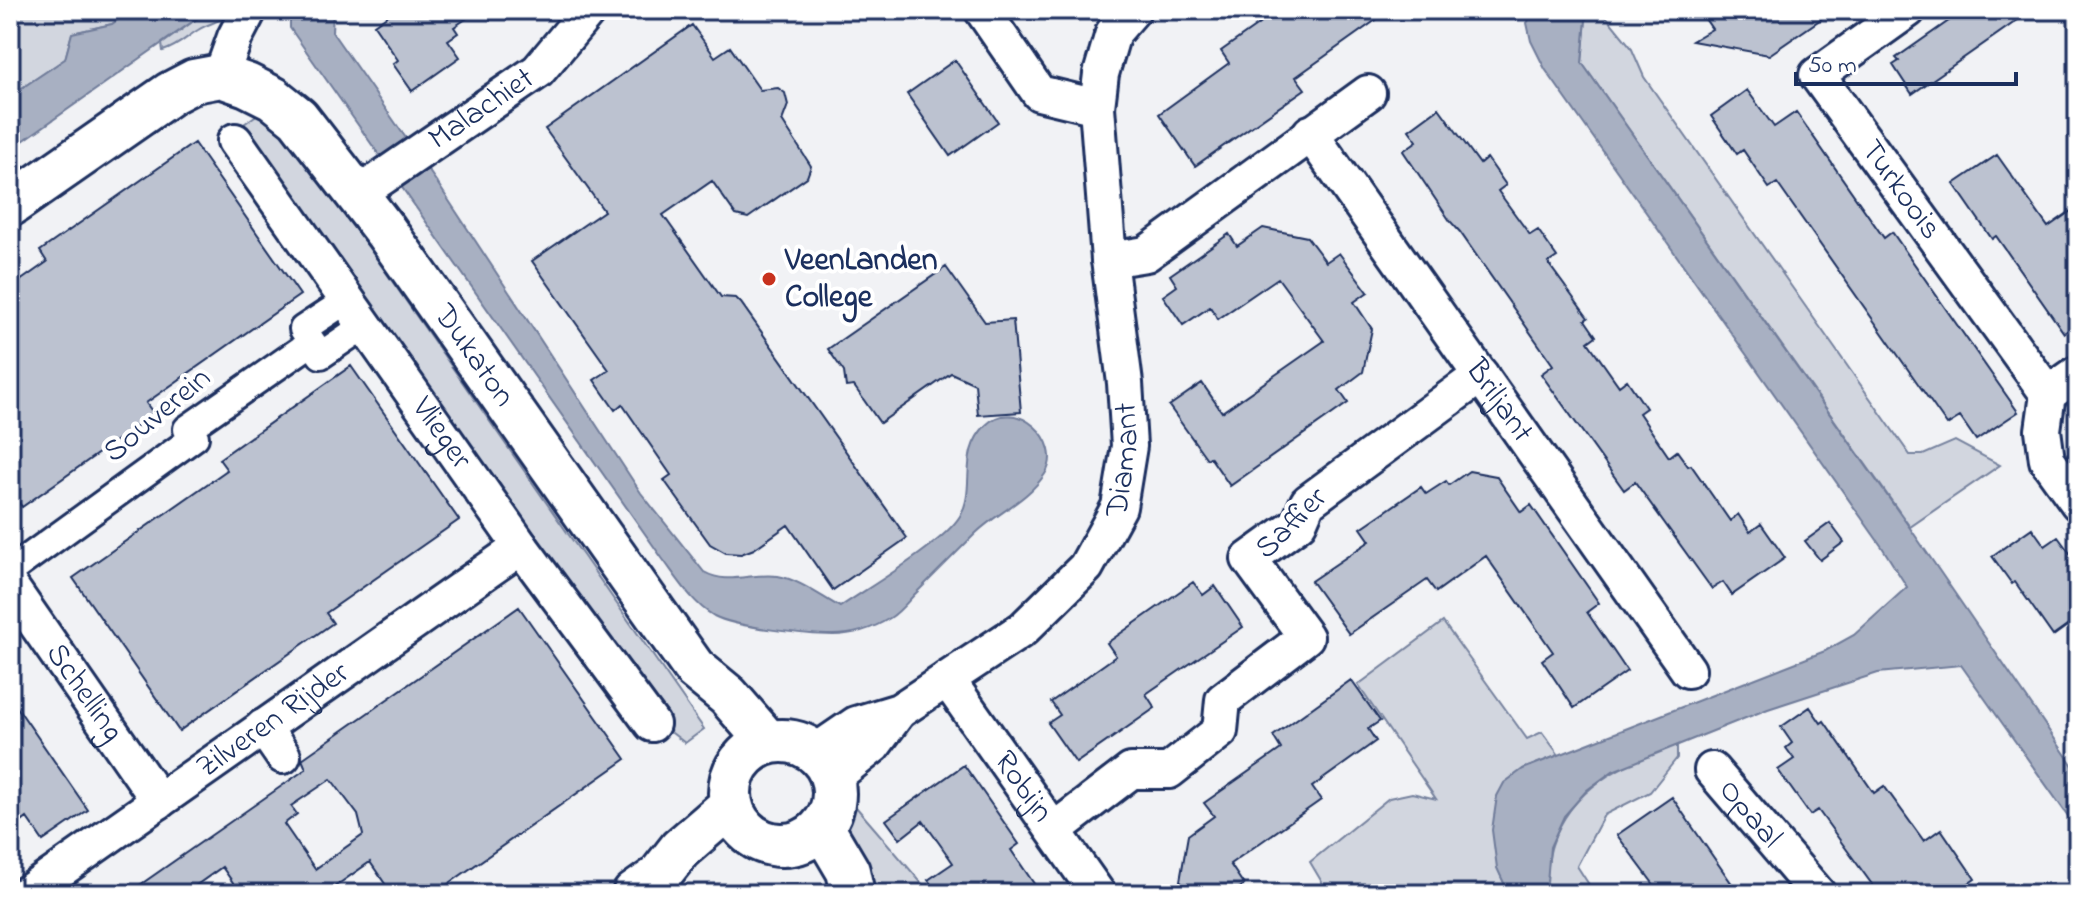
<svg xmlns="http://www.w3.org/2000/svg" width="2088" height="904" viewBox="0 0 2088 904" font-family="'Indie Flower',sans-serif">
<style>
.green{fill:#d2d6df;stroke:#76829e;stroke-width:2}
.water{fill:#a8b0c2;stroke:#707c9a;stroke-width:2}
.building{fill:#bcc2d0;stroke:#1b2f5e;stroke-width:2;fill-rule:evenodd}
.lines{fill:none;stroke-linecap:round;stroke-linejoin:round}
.pedestrian-casing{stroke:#1b2f5e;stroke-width:32}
.minor-casing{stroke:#1b2f5e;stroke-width:40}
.tertiary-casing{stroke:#1b2f5e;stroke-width:48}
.pedestrian{stroke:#fff;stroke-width:26}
.minor{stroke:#fff;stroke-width:34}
.tertiary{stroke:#fff;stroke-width:42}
.poi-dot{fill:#c8321e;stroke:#fff;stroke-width:3}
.labels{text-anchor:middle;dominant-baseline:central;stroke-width:8;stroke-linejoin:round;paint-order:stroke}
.street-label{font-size:32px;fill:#1b2f5e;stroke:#fff}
.poi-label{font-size:32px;font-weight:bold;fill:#1b2f5e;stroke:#fff;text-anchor:start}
</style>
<rect width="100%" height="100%" fill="#f1f2f5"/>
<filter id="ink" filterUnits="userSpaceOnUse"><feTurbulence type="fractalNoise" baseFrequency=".0125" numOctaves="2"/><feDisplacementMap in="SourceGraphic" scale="16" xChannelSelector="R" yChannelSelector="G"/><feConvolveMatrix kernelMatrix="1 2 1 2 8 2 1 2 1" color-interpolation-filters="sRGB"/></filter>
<g filter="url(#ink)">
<path class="green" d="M10,10H131L112,24L72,33L65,59L10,96Z
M209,10H234C225,21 210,22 198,30C185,38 179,46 163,51L162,44Z
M1597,10H1601L1631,47L1644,77L1910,455H1923L1955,441L2000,465L1910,527L1582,63L1586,19Z
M262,111L276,123L360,235L704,729L685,743L672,733L417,379L244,124Z
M1443,622L1527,739L1542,732L1559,755L1523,769L1497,867L1509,894H1329L1310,862L1389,798L1412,793L1436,799L1358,685Z
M1677,744V758L1650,792L1604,815L1577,866L1595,894H1546C1547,878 1547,860 1552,845C1571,786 1624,764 1677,744Z
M856,807L931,894H870L839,845Z"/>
<path class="water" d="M131,10H209L10,150V96L65,59L72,33L112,24Z
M290,10H333L332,32L438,184L641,493L704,572C729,586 751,572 778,576C800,580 820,596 840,607C869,587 943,544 960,516C977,487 957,454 986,425C1015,395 1066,442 1045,474C1027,501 998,512 976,533C956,553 936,573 916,593C908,601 900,612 890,618C874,628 853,635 833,635C808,635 734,627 714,616C692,603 677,578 662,558L290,28Z
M1535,10H1597L1586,19L1582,63L1910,528L2078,773V830L1961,665L1878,673L1768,709L1613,771L1587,790L1564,816L1550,847L1546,894H1509L1497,868L1492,830L1497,796L1504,783L1523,769L1825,651L1854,635L1907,587L1882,547L1545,69L1531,41L1527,23Z"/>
<path class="building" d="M395,10H479L454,27L458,33L448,40L460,57L412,91L393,64L398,60L374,25Z
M1279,10H1390L1296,77L1305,89L1195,166L1159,114L1229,63L1221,51Z
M1699,10H1834L1769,55L1692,41L1712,29Z
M1972,10H2032L1912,94L1893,65L1899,61L1896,58L1963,11L1965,15Z
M692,25L715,57L730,47L760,90L778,88L785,93L788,105L782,121L811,166L807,177L748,218L736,215L712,181L663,215L721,297L736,298L741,303L907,538L833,590L788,525L754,549L741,554L726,553L710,544L664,480L671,475L622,404L615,410L594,380L609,370L532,261L604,211L545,129Z
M955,60L998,122L950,156L907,94Z
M1747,90L1774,127L1796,112L1884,238L1892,232L2018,412L1976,440L1960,417L1947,425L1777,183L1769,188L1743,150L1737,154L1711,116Z
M1439,108L1480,164L1487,158L1506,185L1498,191L1530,235L1538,230L1557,257L1548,263L1588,318L1585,320L1596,336L1588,342L1619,386L1627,380L1646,408L1639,413L1669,457L1677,451L1688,466L1691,465L1730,521L1738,514L1750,532L1761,524L1785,558L1732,595L1723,582L1712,589L1635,482L1624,490L1541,374L1553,365L1460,232L1450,221L1403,151L1417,141L1409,130Z
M194,143L300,295L146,403L154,414L22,507L10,490V288L47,262L40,251Z
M1997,155L2048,227L2078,206V323L2064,333L1996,236L1992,239L1954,184Z
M1263,228L1307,237L1326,262L1339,253L1368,292L1354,302L1372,329L1363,372L1339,390L1348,403L1230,486L1210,457L1207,459L1169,406L1202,383L1222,412L1324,341L1278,278L1218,319L1210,307L1183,325L1163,296L1177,286L1170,275L1229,234L1237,246Z
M946,267L985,322L1013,320L1021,412L978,415L975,384L951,373L880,423L854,386L846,387L844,372L828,349Z
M351,366L459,520L326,613L333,623L179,731L73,578L227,470L219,459Z
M1469,471L1496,476L1521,512L1531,505L1599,603L1587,612L1627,671L1574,708L1542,660L1553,652L1486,556L1436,592L1427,580L1349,634L1311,581L1370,541L1361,528L1421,487L1426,494L1446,481L1449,485Z
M1830,523L1844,542L1820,560L1805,541Z
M2032,528L2045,546L2058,537L2078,564V618L2053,636L2015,582L2012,584L1992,556Z
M1193,582L1203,595L1215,586L1243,627L1146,694L1155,708L1076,763L1048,723L1060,715L1051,702L1116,656L1107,643Z
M519,607L626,759L434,894H392L370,862L330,890L333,894H241L222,867L184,894H127L306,769L302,759ZM331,779L358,815L363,835L315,869L284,824L297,814L291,806Z
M1351,680L1380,721L1368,729L1376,741L1312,787L1321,800L1230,864L1244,885L1231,894H1190L1180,881L1188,835L1214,816L1204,803L1281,749L1273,736Z
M10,697L88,810L43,841L27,818L10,831Z
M1810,707L1821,723L1824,721L1874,793L1884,786L1924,841L1941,829L1975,879L1953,894H1879L1818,810L1810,815L1778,770L1794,759L1786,748L1792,743L1781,727Z
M964,765L1019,844L1011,850L1041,894H939L928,880L953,863L939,843L923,821L900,839L886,820Z
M1672,797L1689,822L1739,894H1661L1617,835Z"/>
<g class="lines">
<g class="pedestrian-casing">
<path id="pedestrian" d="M347,300L303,329L321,355L365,325
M10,571L195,437L187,429L312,342"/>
</g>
<g class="minor-casing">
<g id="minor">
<path d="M982,10L1039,93L1097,107L1101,74L1113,33L1133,10"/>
<path id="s1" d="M1908,10L1817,75L2048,394"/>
<path d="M221,76L235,37L249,10"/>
<path id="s2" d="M1310,133L1688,670"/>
<path id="s3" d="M235,141L521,547L652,724"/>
<path id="s4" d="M358,194L538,71L589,10"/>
<path d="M1109,260L1146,254L1368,93"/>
<path d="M2048,394L2043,430L2047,460L2078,503"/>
<path d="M2048,394L2078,373"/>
<path id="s5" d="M10,586L159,801"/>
<path id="s6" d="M947,679L1098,894"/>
<path d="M263,727L283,756"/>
<path id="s7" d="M815,752L856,724L899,711L1023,629L1086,567L1119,507L1129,446L1125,383L1109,260L1097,107"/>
<path id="s8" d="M1712,770L1818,894"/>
<path d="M832,779L873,746L899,711"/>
<path d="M1054,830L1131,771H1169L1220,731L1223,700L1306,637L1249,559L1299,523L1308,502L1481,375"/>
<path id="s9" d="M26,894L521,547"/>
</g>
</g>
<g class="tertiary-casing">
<g id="tertiary">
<path id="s10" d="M10,205L171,93L194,81L221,76L247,85L273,98L298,118L386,232L694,668L728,696L768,742"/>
<circle cx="782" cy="793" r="52"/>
<path d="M822,827L848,871L853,894"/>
<path d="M634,894L658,877L680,849L731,805"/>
</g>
</g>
<use href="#pedestrian" class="pedestrian"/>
<use href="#minor" class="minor"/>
<use href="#tertiary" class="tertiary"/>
</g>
</g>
<circle class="poi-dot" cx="769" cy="279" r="8"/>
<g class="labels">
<g class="street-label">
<text stroke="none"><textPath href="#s4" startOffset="150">Malachiet</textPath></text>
<text stroke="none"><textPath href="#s1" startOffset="254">Turkoois</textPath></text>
<text stroke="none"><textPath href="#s10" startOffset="634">Dukaton</textPath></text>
<text stroke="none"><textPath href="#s2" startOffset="328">Briljant</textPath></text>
<text transform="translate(158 416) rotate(-40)">Souverein</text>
<text stroke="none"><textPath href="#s3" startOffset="358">Vlieger</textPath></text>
<text stroke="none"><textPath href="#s7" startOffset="448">Diamant</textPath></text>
<text transform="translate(1292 524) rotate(-45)">Saffier</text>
<text stroke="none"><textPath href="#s5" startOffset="130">Schelling</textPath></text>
<text stroke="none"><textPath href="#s9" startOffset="302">Zilveren Rijder</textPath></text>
<text stroke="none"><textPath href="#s6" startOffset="132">Robijn</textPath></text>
<text stroke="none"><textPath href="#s8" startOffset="58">Opaal</textPath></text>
</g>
<g class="poi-label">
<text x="785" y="261">VeenLanden<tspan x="785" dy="37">College</tspan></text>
</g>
</g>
<rect width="2088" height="904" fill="none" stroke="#fff" stroke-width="40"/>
<rect x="20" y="20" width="2048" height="864" fill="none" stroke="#1b2f5e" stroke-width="3" filter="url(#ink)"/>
<path d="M1796 72v12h220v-12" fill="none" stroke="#1b2f5e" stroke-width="4"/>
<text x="1808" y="72" font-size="24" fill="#1b2f5e" stroke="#ffffff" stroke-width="6" paint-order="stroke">50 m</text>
</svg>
